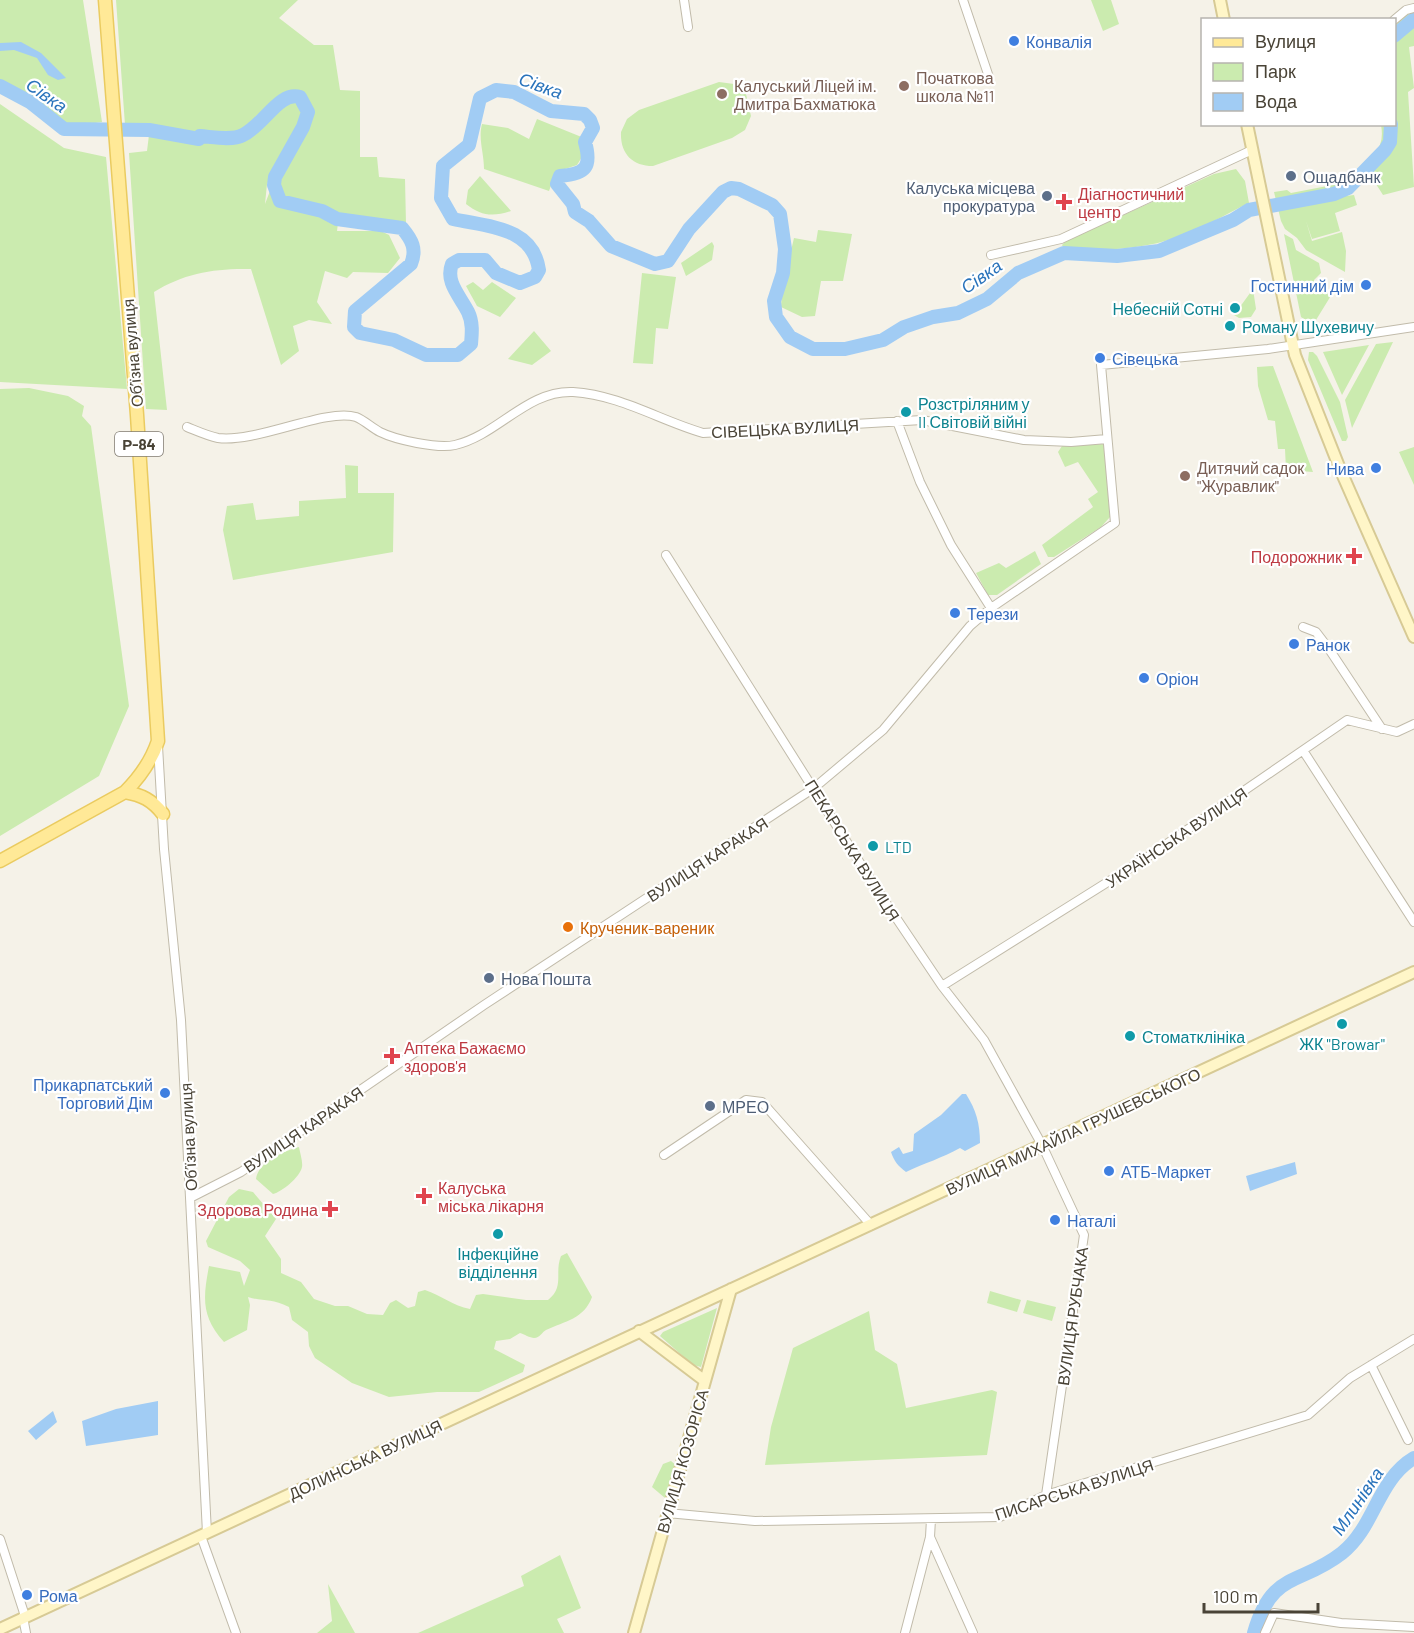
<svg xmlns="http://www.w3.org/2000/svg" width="1414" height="1633" viewBox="0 0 1414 1633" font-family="Barlow,sans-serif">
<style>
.green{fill:#cbebaf}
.water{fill:#a1ccf4}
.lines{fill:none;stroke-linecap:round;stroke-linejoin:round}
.river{stroke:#a1ccf4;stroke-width:14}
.minor-casing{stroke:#c1bbaa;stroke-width:10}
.secondary-casing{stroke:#d7ca95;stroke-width:14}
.primary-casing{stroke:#eacb60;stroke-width:15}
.minor{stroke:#fff;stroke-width:8}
.secondary{stroke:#fff6c8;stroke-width:10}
.primary{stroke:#ffe997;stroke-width:12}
.shop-dot{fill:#3f7fe0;stroke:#fff;stroke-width:2}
.education-dot{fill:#8d6e63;stroke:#fff;stroke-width:2}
.service-dot{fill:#5c6f8a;stroke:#fff;stroke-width:2}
.health-dot{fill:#e0444e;stroke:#fff;stroke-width:2}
.culture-dot{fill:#0f9aa8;stroke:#fff;stroke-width:2}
.food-dot{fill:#e8710a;stroke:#fff;stroke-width:2}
.labels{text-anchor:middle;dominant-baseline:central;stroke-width:4.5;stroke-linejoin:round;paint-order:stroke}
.shield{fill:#fff;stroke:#807b72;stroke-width:1.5}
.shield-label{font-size:15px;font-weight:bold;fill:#494336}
.shop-label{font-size:16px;fill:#366cbe;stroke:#fff;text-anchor:start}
.education-label{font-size:16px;fill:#785e54;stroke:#fff;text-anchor:start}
.service-label{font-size:16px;fill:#4e5e75;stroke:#fff;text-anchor:start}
.health-label{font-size:16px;fill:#be3a42;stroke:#fff;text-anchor:start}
.culture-label{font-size:16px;fill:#0d838f;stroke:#fff;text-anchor:start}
.street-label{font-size:16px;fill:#494336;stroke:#fff}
.food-label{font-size:16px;fill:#c56008;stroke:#fff;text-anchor:start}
.water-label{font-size:18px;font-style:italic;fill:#2973bb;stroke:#fff}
</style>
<rect width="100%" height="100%" fill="#f5f2e8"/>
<path class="green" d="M0,0H83L102,122L74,126L67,124L33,98L0,81Z
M116,0H298L279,18L314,45H333L340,90L360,91V157H377L379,177L405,179L406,224L339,216L283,198L279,183L312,114L304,94H282L255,117L285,102L296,101L304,112L267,184L265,204L270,191C283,211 317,212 338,223L337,231H381L389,235L400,258L388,273L353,272L347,278L325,271L317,302L332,324L309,320L293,326L299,351L281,365L251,269C216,268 184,273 154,292L167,410L146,409L129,153L147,151L149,135L183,140L185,133L150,126L125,125Z
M1091,0H1111L1119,24L1103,31Z
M1414,9V46L1409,47L1414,88L1408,92L1414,187L1383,195L1376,184L1369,183L1360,170C1375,155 1385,146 1381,125L1394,124L1395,24Z
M719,82L734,84L746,94L751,116L745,130L732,138L653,166C632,166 620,153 621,132L627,119L639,110Z
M0,104L64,148L106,157L127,389L0,382Z
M537,119L584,138L585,152L577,165L556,172L549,191L484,169C484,153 478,139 482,124L508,128L529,139Z
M1236,169L1245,181L1249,203C1226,214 1202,229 1178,237C1141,250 1103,251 1064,249L1062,245L1066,241L1214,174Z
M480,176L511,211C493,217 481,216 466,204L468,190Z
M1348,182L1346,196L1354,195L1357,205L1335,213L1340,231L1312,239L1306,221L1312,241L1342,232L1346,251L1345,272L1306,250L1297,238L1285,229L1281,221L1274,192L1287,190L1291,193Z
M818,230L852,234L843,281H821L815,316L802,317L781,307L782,289L794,238L816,242Z
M1284,234L1293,239L1296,250L1319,263L1321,273L1314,280V286L1320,292L1328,291L1332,294L1316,320L1307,321L1301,317Z
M712,242L714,246L712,260L686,276L681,263Z
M642,273L676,277L668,329L656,328L653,364L633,363Z
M473,282L483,290L492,282L516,298L500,317L477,306L466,286Z
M1253,289L1256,309L1251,317L1239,318L1234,315Z
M534,331L551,351L532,365L508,359Z
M1393,342L1352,428L1345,400L1376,344Z
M1369,345L1342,395L1323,352Z
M1309,352H1313L1317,356L1340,402L1348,437L1346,441H1342L1308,360Z
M1273,366L1313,472L1286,470L1285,449H1278L1275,421L1268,420L1258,386L1257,367Z
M29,388L68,396L84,406L82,416L91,426L129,706L99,776L0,836V389Z
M1104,444L1110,517L1101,527L1054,557H1048L1042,545L1093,507L1088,499L1098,492L1078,462L1065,467L1058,452L1062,446Z
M1414,447V485L1399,452Z
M345,465L358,466V493H394L393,552L233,580L223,530L227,506L253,503L256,520L299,516V501L346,498Z
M1035,551L1041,564L997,595H988L976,573L999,563L1006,568Z
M299,1147C300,1153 303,1162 302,1167C300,1177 282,1192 273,1194L256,1179C258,1162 284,1151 299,1147Z
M239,1189L253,1192L276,1219L265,1236L281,1259V1273L301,1282L314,1299L335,1306H348L367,1314L383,1315L390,1303L396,1300L408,1308L415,1306L418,1292L425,1290C441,1295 453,1306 470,1309L476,1295L483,1294L526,1300H548C565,1287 554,1273 561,1256L567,1253L592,1297C584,1319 565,1321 546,1330C542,1332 540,1338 534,1338C530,1338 524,1334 520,1333L510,1339L496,1341L494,1349L525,1365L523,1372L479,1392H437L389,1397L352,1383L315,1358L309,1346L308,1332L292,1320L289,1307C271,1298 264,1302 248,1297L250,1305L247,1330L224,1342C201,1316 203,1298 209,1266L240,1272L244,1286L250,1270L240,1261L208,1247L206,1241L229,1197Z
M990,1291L1021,1300L1017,1312L987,1303Z
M1027,1300L1056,1307L1052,1321L1023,1313Z
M717,1308L701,1367L693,1365L660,1336L663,1332Z
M869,1311L875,1350L897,1364L906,1408L992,1390L997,1392L987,1455L765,1465L771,1427L793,1348Z
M671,1461L677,1466L667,1498H665L652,1487L663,1464Z
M560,1555L581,1608L557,1619L564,1633H418L524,1586L521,1576Z
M328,1584L355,1633H317L332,1621Z"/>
<path class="water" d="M21,42L41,53L66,78L58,80L48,75L37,58L14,50L0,51V43Z
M962,1094H966C976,1110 980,1123 980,1143L965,1151L960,1148C942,1158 925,1163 906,1172C898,1166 894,1161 891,1152L899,1147L903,1154L913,1151L914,1134L941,1115Z
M1295,1162L1297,1174L1250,1191L1246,1176Z
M158,1401V1435L86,1446L82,1421L116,1409Z
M53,1411L57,1422L36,1440L28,1431Z"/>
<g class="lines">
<path class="river" d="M1394,36L1414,19
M0,86L30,102L64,129L149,130L199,139L200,136C213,137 232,141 243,135C265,124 279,91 300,97L308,112L303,127L275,177L274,185L280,201L322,211L337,219L402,228C412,240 417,249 411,264L355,311L354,327L360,333L394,340L426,355H458L471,344C472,333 473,322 468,312C460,296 445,282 452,264L459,260H485L496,273L520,283L535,277L539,270C533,227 489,227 453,219L441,198L443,166L469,145L480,98L496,90L514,92L551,111L584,114L590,120L593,128L585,142C592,167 586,174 560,176L557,184L573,204L575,212L589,221L611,246L655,264L668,261L689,229L723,192L731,188L739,189L772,205L780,214L785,249L783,273L774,301L776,317L790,337L813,349H845L883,340L904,327L933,317L958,313L987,299L1018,273L1064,253L1117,256L1159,251L1233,220L1249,210L1334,194L1348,188L1385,150L1390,142L1391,124
M1254,1633C1272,1570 1300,1586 1342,1553C1375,1527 1377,1480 1414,1458"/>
<g class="minor-casing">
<path id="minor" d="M684,0L688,27
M963,0L989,77
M1394,20L1406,10L1414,8
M991,255L1061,239L1252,150
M897,421L920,482L951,545L991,608
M187,427C197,431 208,436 218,438C257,443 325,408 356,417C364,420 372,428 380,432C396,440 438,449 455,445C498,435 527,390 573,392C620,395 659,420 703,433L922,420L1024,440L1071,442L1107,439
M666,555L872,882L942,986L984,1040L1042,1145L1084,1235L1046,1495
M1303,627L1316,632L1329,649L1382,729
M158,746L164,849L181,1020L207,1533
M1304,752L1414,922
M942,986L1146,858L1347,720L1397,732L1414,724
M664,1155L746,1100L762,1102L871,1225
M192,1197L241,1172L484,1005L814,788L883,730L970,626L991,608L1115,523L1101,365L1268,349L1414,327
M1371,1365L1408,1440
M667,1513L755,1521L1000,1517L1046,1495L1308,1415L1350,1378L1414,1339
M201,1536L236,1633
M930,1537L973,1633
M0,1539L25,1616
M23,1617L26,1633
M905,1633L930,1537L931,1519
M1265,1633L1274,1613L1341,1623L1414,1627"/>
</g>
<g class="secondary-casing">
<path id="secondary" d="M1220,0L1224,20
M1247,124L1295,355L1340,469L1414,637
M639,1331L705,1381
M0,1629L1414,972
M634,1633L731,1289"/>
</g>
<g class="primary-casing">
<path id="primary" d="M125,792C142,795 152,800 163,814
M0,861L125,792C140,777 151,762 158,741L137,415L105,0"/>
</g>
<use href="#minor" class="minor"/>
<use href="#secondary" class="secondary"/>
<use href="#primary" class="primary"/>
</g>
<g class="shop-dot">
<circle cx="1014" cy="41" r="6"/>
<circle cx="1366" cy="285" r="6"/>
<circle cx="1100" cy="358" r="6"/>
<circle cx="1376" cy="468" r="6"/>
<circle cx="955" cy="613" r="6"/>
<circle cx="1294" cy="644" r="6"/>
<circle cx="1144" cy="678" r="6"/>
<circle cx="165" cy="1093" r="6"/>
<circle cx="1109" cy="1171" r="6"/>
<circle cx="1055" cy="1220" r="6"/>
<circle cx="27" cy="1595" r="6"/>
</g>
<g class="education-dot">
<circle cx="904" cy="86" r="6"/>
<circle cx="722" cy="94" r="6"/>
<circle cx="1185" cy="476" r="6"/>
</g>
<g class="service-dot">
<circle cx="1291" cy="176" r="6"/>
<circle cx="1047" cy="196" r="6"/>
<circle cx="489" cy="978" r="6"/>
<circle cx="710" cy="1106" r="6"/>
</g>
<g class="health-dot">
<path d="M1061 193h6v6h6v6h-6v6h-6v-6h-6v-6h6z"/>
<path d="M1351 547h6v6h6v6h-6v6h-6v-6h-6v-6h6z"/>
<path d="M389 1047h6v6h6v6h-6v6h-6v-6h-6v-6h6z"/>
<path d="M421 1187h6v6h6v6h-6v6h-6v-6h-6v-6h6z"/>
<path d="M327 1200h6v6h6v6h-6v6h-6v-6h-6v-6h6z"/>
</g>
<g class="culture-dot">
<circle cx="1235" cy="308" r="6"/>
<circle cx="1230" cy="326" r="6"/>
<circle cx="906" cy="412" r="6"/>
<circle cx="873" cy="846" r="6"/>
<circle cx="1342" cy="1024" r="6"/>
<circle cx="1130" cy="1036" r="6"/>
<circle cx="498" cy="1234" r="6"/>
</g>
<circle class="food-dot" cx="568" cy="927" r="6"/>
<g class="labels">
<rect class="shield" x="115" y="432" width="48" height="24" rx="4.5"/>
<g class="shield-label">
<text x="139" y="444">Р-84</text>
</g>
<g class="shop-label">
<text x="1026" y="41">Конвалія</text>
<text x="1354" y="285" text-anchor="end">Гостинний дім</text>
<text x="1112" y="358">Сівецька</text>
<text x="1364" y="468" text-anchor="end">Нива</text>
<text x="967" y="613">Терези</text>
<text x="1306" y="644">Ранок</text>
<text x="1156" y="678">Оріон</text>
<text x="153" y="1084" text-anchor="end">Прикарпатський<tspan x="153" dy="18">Торговий Дім</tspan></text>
<text x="1121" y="1171">АТБ-Маркет</text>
<text x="1067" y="1220">Наталі</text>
<text x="39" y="1595">Рома</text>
</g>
<g class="education-label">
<text x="916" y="77">Початкова<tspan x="916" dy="18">школа №11</tspan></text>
<text x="734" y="85">Калуський Ліцей ім.<tspan x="734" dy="18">Дмитра Бахматюка</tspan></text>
<text x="1197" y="467">Дитячий садок<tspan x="1197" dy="18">"Журавлик"</tspan></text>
</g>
<g class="service-label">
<text x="1303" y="176">Ощадбанк</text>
<text x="1035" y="187" text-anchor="end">Калуська місцева<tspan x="1035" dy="18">прокуратура</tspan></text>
<text x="501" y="978">Нова Пошта</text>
<text x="722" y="1106">МРЕО</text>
</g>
<g class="health-label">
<text x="1078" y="193">Діагностичний<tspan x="1078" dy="18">центр</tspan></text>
<text x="1342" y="556" text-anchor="end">Подорожник</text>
<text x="404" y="1047">Аптека Бажаємо<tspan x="404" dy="18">здоров'я</tspan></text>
<text x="438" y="1187">Калуська<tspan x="438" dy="18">міська лікарня</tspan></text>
<text x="318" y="1209" text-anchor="end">Здорова Родина</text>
</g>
<g class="culture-label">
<text x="1223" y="308" text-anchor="end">Небесній Сотні</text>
<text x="1242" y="326">Роману Шухевичу</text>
<text x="918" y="403">Розстріляним у<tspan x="918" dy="18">II Світовій війні</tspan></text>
<text x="885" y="846">LTD</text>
<text x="1142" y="1036">Стоматклініка</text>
<text x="1342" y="1043" text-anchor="middle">ЖК "Browar"</text>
<text x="498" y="1253" text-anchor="middle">Інфекційне<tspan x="498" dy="18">відділення</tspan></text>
</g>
<g class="street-label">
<text transform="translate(132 353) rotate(-95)">Обʼїзна вулиця</text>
<text transform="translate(785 428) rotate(-3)">СІВЕЦЬКА ВУЛИЦЯ</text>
<text transform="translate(1176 837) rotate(-34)">УКРАЇНСЬКА ВУЛИЦЯ</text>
<text transform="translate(853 850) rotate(58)">ПЕКАРСЬКА ВУЛИЦЯ</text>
<text transform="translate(707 859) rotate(-33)">ВУЛИЦЯ КАРАКАЯ</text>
<text transform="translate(303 1129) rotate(-34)">ВУЛИЦЯ КАРАКАЯ</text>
<text transform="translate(1073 1131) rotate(-25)">ВУЛИЦЯ МИХАЙЛА ГРУШЕВСЬКОГО</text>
<text transform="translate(188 1137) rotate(-93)">Обʼїзна вулиця</text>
<text transform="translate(1072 1316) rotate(-82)">ВУЛИЦЯ РУБЧАКА</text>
<text transform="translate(365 1459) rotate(-25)">ДОЛИНСЬКА ВУЛИЦЯ</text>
<text transform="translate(682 1461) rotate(-74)">ВУЛИЦЯ КОЗОРІСА</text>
<text transform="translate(1074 1489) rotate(-18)">ПИСАРСЬКА ВУЛИЦЯ</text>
</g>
<g class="food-label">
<text x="580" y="927">Крученик-вареник</text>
</g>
<g class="water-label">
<text transform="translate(541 85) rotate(20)">Сівка</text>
<text transform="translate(47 95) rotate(35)">Сівка</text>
<text transform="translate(981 276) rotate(-35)">Сівка</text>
<text transform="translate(1357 1501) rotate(-56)">Млинівка</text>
</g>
</g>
<rect x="1201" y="18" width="195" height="108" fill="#ffffff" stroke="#b6b4af" stroke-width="1.5"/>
<rect x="1213" y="38" width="30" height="9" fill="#ffe997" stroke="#b6b4af" stroke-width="1.5"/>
<text x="1255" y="48" font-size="18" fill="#494336">Вулиця</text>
<rect x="1213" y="63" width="30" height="18" fill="#cbebaf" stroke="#b6b4af" stroke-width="1.5"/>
<text x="1255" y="78" font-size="18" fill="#494336">Парк</text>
<rect x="1213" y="93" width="30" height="18" fill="#a1ccf4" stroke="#b6b4af" stroke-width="1.5"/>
<text x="1255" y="108" font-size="18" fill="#494336">Вода</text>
<path d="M1204 1603v9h114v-9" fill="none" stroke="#494336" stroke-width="3"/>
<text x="1213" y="1603" font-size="18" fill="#494336" stroke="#ffffff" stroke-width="4.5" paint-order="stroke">100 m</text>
</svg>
